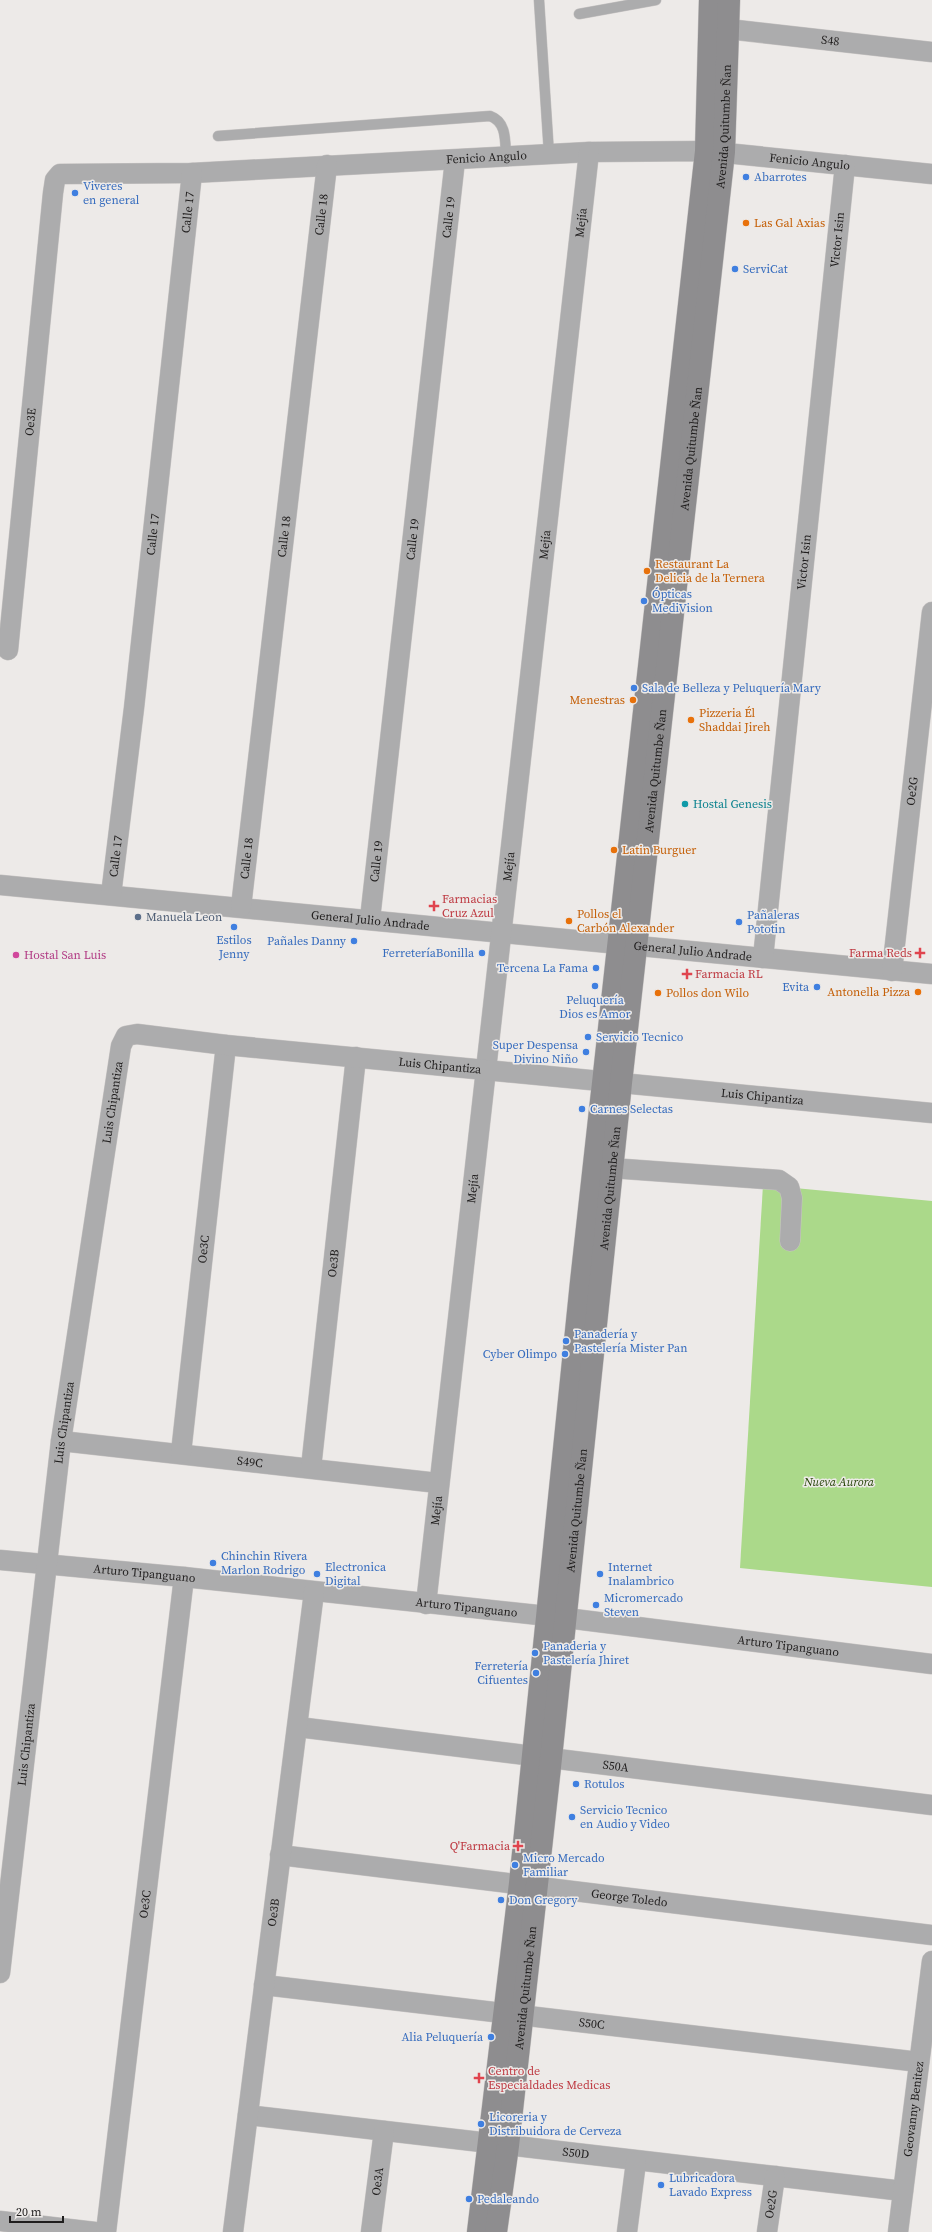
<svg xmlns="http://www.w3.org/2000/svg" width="932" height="2232" viewBox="0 0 932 2232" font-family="'Source Serif 4',serif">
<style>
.green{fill:#abd98a}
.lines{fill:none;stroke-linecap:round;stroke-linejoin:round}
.lane-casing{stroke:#c8c5c4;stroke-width:11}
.street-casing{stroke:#c8c5c4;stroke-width:21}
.secondary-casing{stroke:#c8c5c4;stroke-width:23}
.lane{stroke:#acacad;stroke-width:10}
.street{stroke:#acacad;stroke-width:20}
.secondary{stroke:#8e8d8f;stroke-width:22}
.shop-dot{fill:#3f7fe0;stroke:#edeae8;stroke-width:1.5}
.food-dot{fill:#e8710a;stroke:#edeae8;stroke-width:1.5}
.culture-dot{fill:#0f9aa8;stroke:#edeae8;stroke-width:1.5}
.health-dot{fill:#e0444e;stroke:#edeae8;stroke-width:1.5}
.service-dot{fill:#5c6f8a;stroke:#edeae8;stroke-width:1.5}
.hotel-dot{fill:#d1479c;stroke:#edeae8;stroke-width:1.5}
.labels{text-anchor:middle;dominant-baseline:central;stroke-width:3;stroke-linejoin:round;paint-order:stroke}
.street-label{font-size:12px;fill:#201e1e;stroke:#edeae8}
.shop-label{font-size:12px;fill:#366cbe;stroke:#edeae8;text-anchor:start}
.food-label{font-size:12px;fill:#c56008;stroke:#edeae8;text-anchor:start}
.culture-label{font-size:12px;fill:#0d838f;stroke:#edeae8;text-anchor:start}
.health-label{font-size:12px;fill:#be3a42;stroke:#edeae8;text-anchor:start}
.service-label{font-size:12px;fill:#4e5e75;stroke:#edeae8;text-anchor:start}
.hotel-label{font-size:12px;fill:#b23c85;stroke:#edeae8;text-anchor:start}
.park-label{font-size:12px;font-style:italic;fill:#254306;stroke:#edeae8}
</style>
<rect width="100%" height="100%" fill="#edeae8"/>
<path class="green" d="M763,1185L932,1201V1587L740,1568Z"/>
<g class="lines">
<g class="lane-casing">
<path id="lane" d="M539,0L549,154
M579,14L656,0
M218,136L490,116C507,122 505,141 506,157"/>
</g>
<g class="street-casing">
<g id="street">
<path id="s1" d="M728,29L932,52"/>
<path id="s2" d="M8,650L53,193L55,180L60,174L192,173L589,152L706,151L932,174"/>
<path id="s3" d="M0,885L932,974"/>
<path id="s4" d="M111,895L134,708L192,173"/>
<path id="s5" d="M241,907L327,165"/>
<path id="s6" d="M370,919L455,160"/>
<path id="s7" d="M763,958L845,165"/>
<path id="s8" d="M892,971L932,612"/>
<path d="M597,1167L779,1180L789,1187L792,1198L790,1241"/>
<path id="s9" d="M61,1441L438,1483"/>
<path id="s10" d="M181,1453L226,1045"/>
<path id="s11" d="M311,1468L356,1057"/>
<path id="s12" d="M0,1560L184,1577L566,1618L932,1664"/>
<path id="s13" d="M426,1604L589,152"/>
<path id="s14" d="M298,1727L932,1805"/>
<path id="s15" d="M280,1855L932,1935"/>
<path id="s16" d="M0,1973L61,1441L121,1046L126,1036L137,1034L226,1045L932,1113"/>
<path id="s17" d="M264,1985L919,2062"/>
<path id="s18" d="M248,2115L903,2191"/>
<path d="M0,2221L95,2232"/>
<path id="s19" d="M106,2232L184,1577"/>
<path id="s20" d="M233,2232L314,1592"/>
<path id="s21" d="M371,2232L384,2131"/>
<path d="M627,2232L636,2162"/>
<path id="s22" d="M767,2232L775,2176"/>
<path id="s23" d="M898,2232L932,1961"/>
</g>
</g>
<g class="secondary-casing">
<g id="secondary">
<path d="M478,2232L520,1883L581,1282L706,151L710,0"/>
<path id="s24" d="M496,2232L508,2146L551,1758L621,1083L724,152L729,0"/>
</g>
</g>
<use href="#lane" class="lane"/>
<use href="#street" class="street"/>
<use href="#secondary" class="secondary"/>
</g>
<g class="shop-dot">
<circle cx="746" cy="177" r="4"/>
<circle cx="75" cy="193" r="4"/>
<circle cx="735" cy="269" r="4"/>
<circle cx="644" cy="601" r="4"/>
<circle cx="634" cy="688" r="4"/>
<circle cx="739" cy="922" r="4"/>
<circle cx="234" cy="927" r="4"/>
<circle cx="354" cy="941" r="4"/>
<circle cx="482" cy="953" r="4"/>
<circle cx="596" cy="968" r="4"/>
<circle cx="595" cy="986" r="4"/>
<circle cx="817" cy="987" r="4"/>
<circle cx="588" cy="1037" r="4"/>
<circle cx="586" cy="1052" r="4"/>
<circle cx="582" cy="1109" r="4"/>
<circle cx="566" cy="1341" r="4"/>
<circle cx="565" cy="1354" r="4"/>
<circle cx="213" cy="1563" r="4"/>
<circle cx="317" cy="1574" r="4"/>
<circle cx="600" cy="1574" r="4"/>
<circle cx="596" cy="1605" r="4"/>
<circle cx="535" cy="1653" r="4"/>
<circle cx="536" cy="1673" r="4"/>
<circle cx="576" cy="1784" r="4"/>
<circle cx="572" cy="1817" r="4"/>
<circle cx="515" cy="1865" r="4"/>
<circle cx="501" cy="1900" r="4"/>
<circle cx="491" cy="2037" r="4"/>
<circle cx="481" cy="2124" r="4"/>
<circle cx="661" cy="2185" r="4"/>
<circle cx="469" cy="2199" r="4"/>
</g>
<g class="food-dot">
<circle cx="746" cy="223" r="4"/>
<circle cx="647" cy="571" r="4"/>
<circle cx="633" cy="700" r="4"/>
<circle cx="691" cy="720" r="4"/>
<circle cx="614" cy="850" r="4"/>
<circle cx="569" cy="921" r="4"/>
<circle cx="918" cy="992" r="4"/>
<circle cx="658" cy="993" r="4"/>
</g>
<circle class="culture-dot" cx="685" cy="804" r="4"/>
<g class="health-dot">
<path d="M432 900h4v4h4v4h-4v4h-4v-4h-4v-4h4z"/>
<path d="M918 947h4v4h4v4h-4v4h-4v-4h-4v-4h4z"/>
<path d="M685 968h4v4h4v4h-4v4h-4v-4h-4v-4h4z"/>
<path d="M516 1840h4v4h4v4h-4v4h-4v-4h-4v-4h4z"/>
<path d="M477 2072h4v4h4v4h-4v4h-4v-4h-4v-4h4z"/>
</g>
<circle class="service-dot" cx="138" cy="917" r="4"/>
<circle class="hotel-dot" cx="16" cy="955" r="4"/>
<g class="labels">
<g class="street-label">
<text stroke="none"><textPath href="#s1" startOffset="103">S48</textPath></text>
<text stroke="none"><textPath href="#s24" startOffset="2118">Avenida Quitumbe Ñan</textPath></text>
<text stroke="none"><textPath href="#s2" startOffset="907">Fenicio Angulo</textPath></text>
<text stroke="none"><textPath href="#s2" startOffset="1231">Fenicio Angulo</textPath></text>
<text stroke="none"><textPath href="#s4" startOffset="687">Calle 17</textPath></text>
<text stroke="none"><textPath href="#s5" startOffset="697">Calle 18</textPath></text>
<text stroke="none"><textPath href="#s6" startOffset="706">Calle 19</textPath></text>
<text stroke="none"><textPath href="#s13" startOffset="1390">Mejía</textPath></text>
<text stroke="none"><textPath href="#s7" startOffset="722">Victor Isin</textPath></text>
<text stroke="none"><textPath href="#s2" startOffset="229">Oe3E</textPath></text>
<text stroke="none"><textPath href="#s24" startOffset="1794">Avenida Quitumbe Ñan</textPath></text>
<text stroke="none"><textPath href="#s4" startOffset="363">Calle 17</textPath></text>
<text stroke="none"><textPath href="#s5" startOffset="373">Calle 18</textPath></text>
<text stroke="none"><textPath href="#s6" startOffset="382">Calle 19</textPath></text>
<text stroke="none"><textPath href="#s13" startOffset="1066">Mejía</textPath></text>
<text stroke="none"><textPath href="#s7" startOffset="398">Victor Isin</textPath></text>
<text stroke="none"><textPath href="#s24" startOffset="1470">Avenida Quitumbe Ñan</textPath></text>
<text stroke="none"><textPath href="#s8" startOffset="181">Oe2G</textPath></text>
<text stroke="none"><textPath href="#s4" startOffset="39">Calle 17</textPath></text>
<text stroke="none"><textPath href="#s5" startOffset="49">Calle 18</textPath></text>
<text stroke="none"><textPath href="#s6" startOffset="58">Calle 19</textPath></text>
<text stroke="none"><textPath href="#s13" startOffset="742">Mejía</textPath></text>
<text stroke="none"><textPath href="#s3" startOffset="372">General Julio Andrade</textPath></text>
<text stroke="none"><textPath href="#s3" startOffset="696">General Julio Andrade</textPath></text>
<text stroke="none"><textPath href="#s16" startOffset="1262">Luis Chipantiza</textPath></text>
<text stroke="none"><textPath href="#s16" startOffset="1586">Luis Chipantiza</textPath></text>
<text stroke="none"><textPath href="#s16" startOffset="878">Luis Chipantiza</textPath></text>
<text stroke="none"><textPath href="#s13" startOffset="418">Mejía</textPath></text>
<text stroke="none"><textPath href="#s24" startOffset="1050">Avenida Quitumbe Ñan</textPath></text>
<text stroke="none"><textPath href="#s10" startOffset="205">Oe3C</textPath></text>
<text stroke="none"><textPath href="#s11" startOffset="206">Oe3B</textPath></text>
<text stroke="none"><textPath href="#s16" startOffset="554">Luis Chipantiza</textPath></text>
<text stroke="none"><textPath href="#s9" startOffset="190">S49C</textPath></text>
<text stroke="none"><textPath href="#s13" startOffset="94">Mejía</textPath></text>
<text stroke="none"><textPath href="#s24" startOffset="726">Avenida Quitumbe Ñan</textPath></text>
<text stroke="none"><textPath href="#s12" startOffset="145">Arturo Tipanguano</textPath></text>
<text stroke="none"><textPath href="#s12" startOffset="469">Arturo Tipanguano</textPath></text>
<text stroke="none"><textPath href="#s12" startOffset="793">Arturo Tipanguano</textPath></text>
<text stroke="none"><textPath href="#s16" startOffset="230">Luis Chipantiza</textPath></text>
<text stroke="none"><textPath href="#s14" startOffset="320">S50A</textPath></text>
<text stroke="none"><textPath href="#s15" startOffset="352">George Toledo</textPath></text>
<text stroke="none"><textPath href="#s19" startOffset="330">Oe3C</textPath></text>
<text stroke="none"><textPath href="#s20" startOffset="322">Oe3B</textPath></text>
<text stroke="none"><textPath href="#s24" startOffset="246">Avenida Quitumbe Ñan</textPath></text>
<text stroke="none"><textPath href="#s17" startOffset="330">S50C</textPath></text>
<text stroke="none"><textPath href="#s23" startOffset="124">Geovanny Benitez</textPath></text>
<text stroke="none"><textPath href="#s18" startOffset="330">S50D</textPath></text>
<text stroke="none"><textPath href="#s21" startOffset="51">Oe3A</textPath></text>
<text stroke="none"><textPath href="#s22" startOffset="28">Oe2G</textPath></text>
</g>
<g class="shop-label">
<text x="754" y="177">Abarrotes</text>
<text x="83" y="186">Viveres<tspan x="83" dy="14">en general</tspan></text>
<text x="743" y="269">ServiCat</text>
<text x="652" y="594">Ópticas<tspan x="652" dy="14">MediVision</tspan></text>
<text x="642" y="688">Sala de Belleza y Peluquería Mary</text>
<text x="747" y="915">Pañaleras<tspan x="747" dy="14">Pototin</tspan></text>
<text x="234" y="940" text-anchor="middle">Estilos<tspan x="234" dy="14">Jenny</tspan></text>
<text x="346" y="941" text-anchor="end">Pañales Danny</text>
<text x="474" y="953" text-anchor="end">FerreteríaBonilla</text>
<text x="588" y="968" text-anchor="end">Tercena La Fama</text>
<text x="809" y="987" text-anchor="end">Evita</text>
<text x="595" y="1000" text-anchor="middle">Peluquería<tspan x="595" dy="14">Dios es Amor</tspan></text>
<text x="596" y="1037">Servicio Tecnico</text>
<text x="578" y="1045" text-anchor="end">Super Despensa<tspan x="578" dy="14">Divino Niño</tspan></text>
<text x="590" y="1109">Carnes Selectas</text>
<text x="574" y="1334">Panadería y<tspan x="574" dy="14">Pastelería Mister Pan</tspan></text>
<text x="557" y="1354" text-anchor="end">Cyber Olimpo</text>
<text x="221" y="1556">Chinchin Rivera<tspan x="221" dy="14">Marlon Rodrigo</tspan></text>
<text x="325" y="1567">Electronica<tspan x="325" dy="14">Digital</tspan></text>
<text x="608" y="1567">Internet<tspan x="608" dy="14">Inalambrico</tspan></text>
<text x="604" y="1598">Micromercado<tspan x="604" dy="14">Steven</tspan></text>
<text x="543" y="1646">Panaderia y<tspan x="543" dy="14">Pastelería Jhiret</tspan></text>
<text x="528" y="1666" text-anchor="end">Ferretería<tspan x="528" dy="14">Cifuentes</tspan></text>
<text x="584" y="1784">Rotulos</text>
<text x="580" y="1810">Servicio Tecnico<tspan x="580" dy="14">en Audio y Video</tspan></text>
<text x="523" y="1858">Micro Mercado<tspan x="523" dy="14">Familiar</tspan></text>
<text x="509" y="1900">Don Gregory</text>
<text x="483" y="2037" text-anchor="end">Alia Peluquería</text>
<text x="489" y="2117">Licoreria y<tspan x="489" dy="14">Distribuidora de Cerveza</tspan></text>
<text x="669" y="2178">Lubricadora<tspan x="669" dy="14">Lavado Express</tspan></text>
<text x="477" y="2199">Pedaleando</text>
</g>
<g class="food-label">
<text x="754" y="223">Las Gal Axias</text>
<text x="655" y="564">Restaurant La<tspan x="655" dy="14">Delicia de la Ternera</tspan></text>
<text x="625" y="700" text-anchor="end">Menestras</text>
<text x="699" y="713">Pizzeria Él<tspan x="699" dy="14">Shaddai Jireh</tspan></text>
<text x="622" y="850">Latin Burguer</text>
<text x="577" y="914">Pollos el<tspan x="577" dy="14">Carbón Alexander</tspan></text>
<text x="910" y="992" text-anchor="end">Antonella Pizza</text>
<text x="666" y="993">Pollos don Wilo</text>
</g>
<g class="culture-label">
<text x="693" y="804">Hostal Genesis</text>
</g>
<g class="health-label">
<text x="442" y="899">Farmacias<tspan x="442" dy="14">Cruz Azul</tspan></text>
<text x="912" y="953" text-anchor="end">Farma Reds</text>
<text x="695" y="974">Farmacia RL</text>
<text x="510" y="1846" text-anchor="end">Q'Farmacia</text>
<text x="488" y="2071">Centro de<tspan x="488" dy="14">Especialdades Medicas</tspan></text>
</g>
<g class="service-label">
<text x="146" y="917">Manuela Leon</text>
</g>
<g class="hotel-label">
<text x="24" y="955">Hostal San Luis</text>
</g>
<g class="park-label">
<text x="839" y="1482">Nueva Aurora</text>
</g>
</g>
<path d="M10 2216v6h53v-6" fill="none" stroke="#201e1e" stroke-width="2"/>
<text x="16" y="2216" font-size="12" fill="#201e1e" stroke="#edeae8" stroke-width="3" paint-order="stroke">20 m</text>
</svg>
